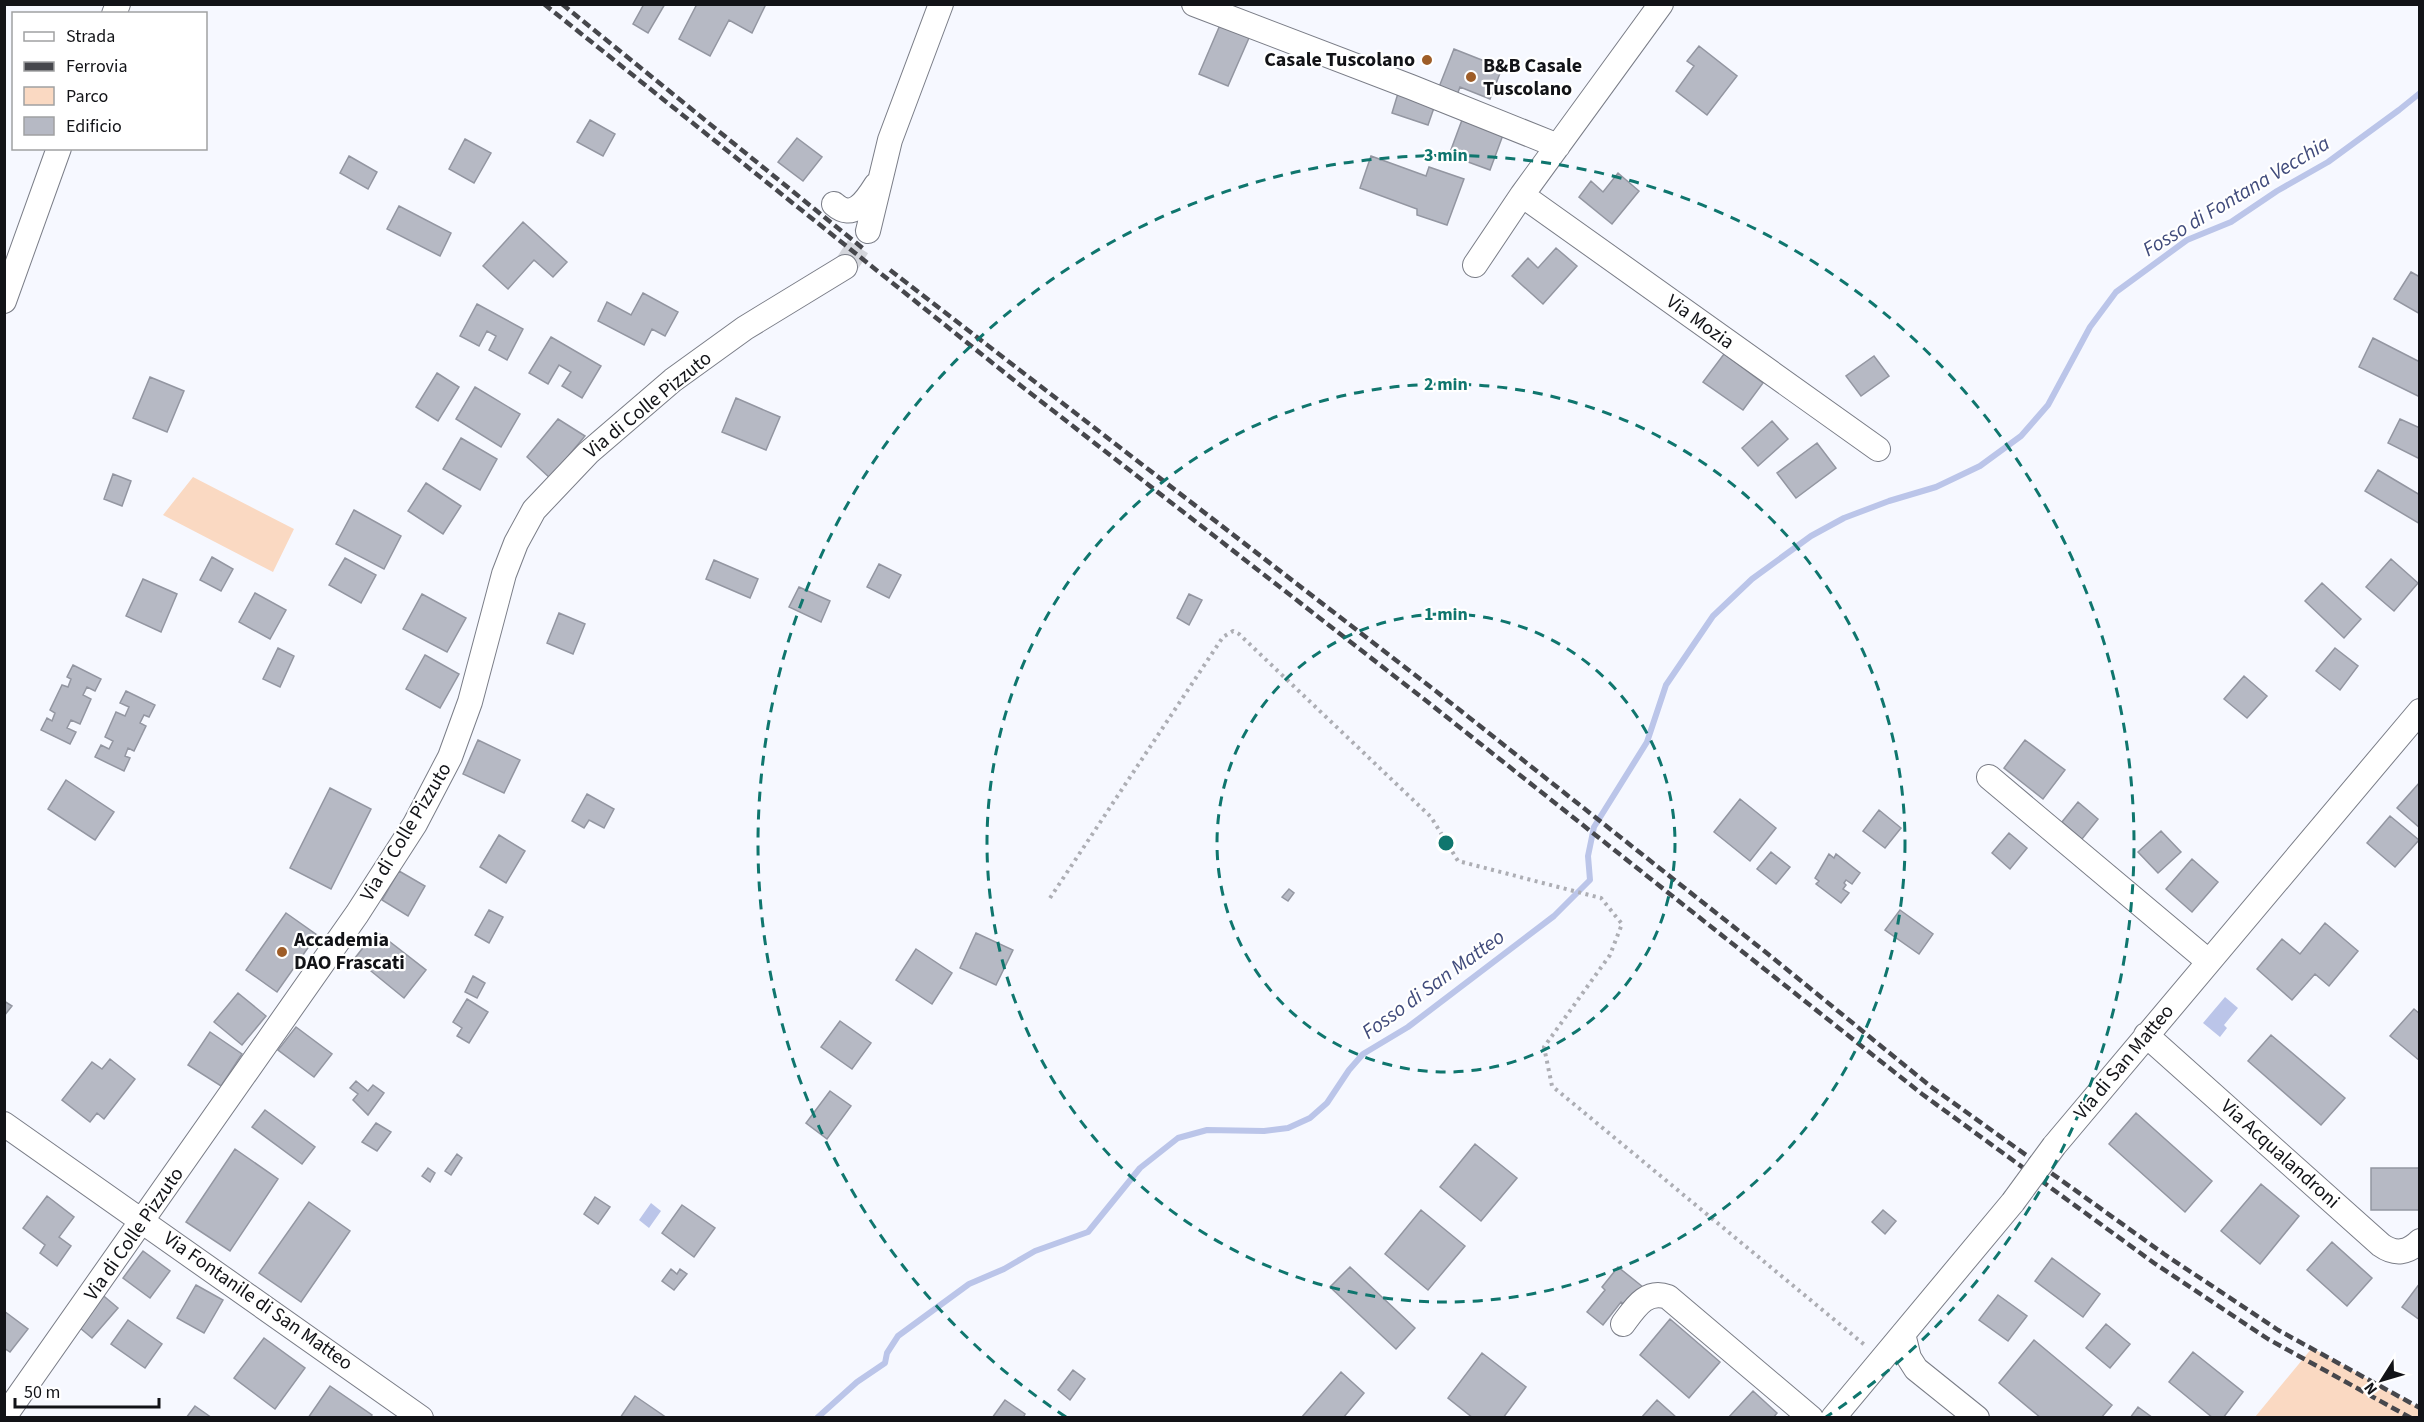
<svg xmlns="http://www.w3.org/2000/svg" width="2424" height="1422" viewBox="0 0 2424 1422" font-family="'Source Sans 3',sans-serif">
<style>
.green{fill:#fad9c2}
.water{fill:#bbc5e9}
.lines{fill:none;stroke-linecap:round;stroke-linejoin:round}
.stream{stroke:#bbc5e9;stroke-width:6}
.building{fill:#b6b9c4;stroke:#9396a1;stroke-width:1.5}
.minor-tunnel{stroke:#d4d6dc;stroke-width:24;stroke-dasharray:24 12;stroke-linecap:butt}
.minor-casing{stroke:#7a7d87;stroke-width:26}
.path{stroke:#adaeb4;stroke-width:4;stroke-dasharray:3 4.5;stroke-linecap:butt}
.minor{stroke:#fff;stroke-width:24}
.rail{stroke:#46474c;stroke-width:4.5;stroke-dasharray:9 4.5;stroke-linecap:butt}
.minor-bridge-casing{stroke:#7a7d87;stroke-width:26;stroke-linecap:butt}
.minor-bridge{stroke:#fff;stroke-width:24}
.ring{fill:none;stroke:#0f766e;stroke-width:3;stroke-dasharray:10 8}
.poi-dot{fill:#9e5d28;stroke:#fff;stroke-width:2}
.labels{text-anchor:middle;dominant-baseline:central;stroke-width:4.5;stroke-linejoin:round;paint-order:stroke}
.poi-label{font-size:20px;font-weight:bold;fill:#121317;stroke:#fff;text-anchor:start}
.street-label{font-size:20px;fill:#121317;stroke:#fff}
.water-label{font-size:21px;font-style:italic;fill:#404b7b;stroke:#fff}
.centre{fill:#0f766e;stroke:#fff;stroke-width:3}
.ring-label{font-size:18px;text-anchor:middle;font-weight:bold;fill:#0f766e;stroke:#fff;stroke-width:4.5;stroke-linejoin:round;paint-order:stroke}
</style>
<rect width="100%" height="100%" fill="#f6f8ff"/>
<path class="green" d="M193,477L294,529L273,572L163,515Z
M2312,1348L2419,1408V1417H2255Z"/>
<path class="water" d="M2225,997L2238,1008L2224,1025L2227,1028L2220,1037L2203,1023Z
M651,1203L661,1211L649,1228L639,1220Z"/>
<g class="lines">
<path class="stream" d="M817,1418L857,1382L885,1363L887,1353L898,1336L969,1284L1004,1269L1035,1251L1088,1232L1140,1168L1178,1138L1207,1130L1264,1131L1288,1128L1310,1118L1327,1103L1349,1070L1363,1054L1408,1027L1554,916L1590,880L1588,856L1594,827L1647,742L1666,685L1713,616L1752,579L1811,536L1844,518L1889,501L1936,487L1980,466L2021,436L2048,405L2090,327L2116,292L2187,240L2231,222L2277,191L2328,162L2399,110L2420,93"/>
</g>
<path class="building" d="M644,4H665L648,33L633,24Z
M697,4H766L752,33L729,20L710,56L679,39Z
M1220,25L1249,38L1228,86L1199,74Z
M1699,46L1737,76L1707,115L1676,91L1694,66L1687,61Z
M1454,49L1502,68L1490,99L1460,87L1457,95L1439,87Z
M1399,90L1436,102L1428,125L1392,113Z
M590,120L615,134L603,156L577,142Z
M1462,120L1503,135L1490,170L1449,155Z
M797,138L822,157L803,181L778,162Z
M465,139L491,153L474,183L449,169Z
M349,156L377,172L368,189L340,173Z
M1371,156L1426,176L1429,167L1464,179L1447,225L1417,215V209L1360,188Z
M1618,173L1639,191L1612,224L1579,197L1591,181L1603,192Z
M399,206L451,233L440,256L387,229Z
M523,222L567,262L553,277L534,260L508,289L483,266Z
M1556,248L1577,266L1543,304L1512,276L1528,258L1538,268Z
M2411,272L2420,277V314L2394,299Z
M643,293L678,312L665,336L652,329L644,345L598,321L607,302L631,315Z
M477,304L523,329L507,360L489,350L496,336L487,331L479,346L460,336Z
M551,337L601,366L582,398L562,386L571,372L559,365L548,384L529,373Z
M2373,338L2420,362V397L2359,367Z
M1724,354L1763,383L1743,410L1703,382Z
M1874,356L1889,376L1861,396L1846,376Z
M437,373L459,387L438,421L416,407Z
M150,377L184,391L167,432L133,418Z
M475,387L520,414L501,447L456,419Z
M736,398L780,417L766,450L722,432Z
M558,419L585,436L550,478L527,457Z
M2400,419L2420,428V459L2388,443Z
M1772,421L1788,439L1758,466L1742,448Z
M461,438L497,459L480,490L443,469Z
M1817,443L1836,468L1796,498L1777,473Z
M2378,470L2420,495V524L2365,491Z
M113,474L131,481L122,506L104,499Z
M426,483L461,506L443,534L408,511Z
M354,510L401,536L384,569L336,544Z
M212,557L233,569L221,591L200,580Z
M345,558L376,575L361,603L329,585Z
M2391,559L2418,583L2394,611L2366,587Z
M714,560L758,579L750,598L706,579Z
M879,564L901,575L889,598L867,587Z
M143,579L177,594L161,632L126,616Z
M2322,583L2361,619L2344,638L2305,601Z
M799,587L830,601L821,622L789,607Z
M255,593L286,610L270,639L239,622Z
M422,594L466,618L447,652L403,629Z
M1189,594L1202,600L1189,625L1177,618Z
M559,613L585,624L573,654L547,643Z
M278,648L294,656L280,687L263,679Z
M2335,648L2358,666L2340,690L2316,671Z
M425,655L459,674L440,708L406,689Z
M73,665L101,679L95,691L87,687L83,695L91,699L80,724L71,720L67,728L76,732L70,744L41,730L47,718L52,721L55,713L50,710L62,685L68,687L71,679L67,677Z
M2244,676L2267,696L2247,718L2224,699Z
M126,691L155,705L149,717L144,715L140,723L146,726L134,751L128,748L125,756L130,758L124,771L95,757L101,745L109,749L113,741L105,737L116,712L125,716L129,707L120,703Z
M478,740L520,760L504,793L463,774Z
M2025,740L2065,770L2043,799L2004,768Z
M66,780L114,812L95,840L48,809Z
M2420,782V828L2397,808Z
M330,788L371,809L331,889L290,868Z
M587,794L614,809L604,828L589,820L584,828L572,821Z
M1740,799L1776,828L1750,861L1714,832Z
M2078,802L2098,819L2082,839L2062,822Z
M1879,810L1901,828L1885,848L1863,831Z
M2390,816L2419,840L2395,867L2367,843Z
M2161,831L2181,852L2158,873L2138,852Z
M2009,833L2027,848L2010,869L1992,853Z
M499,835L525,851L506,883L480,867Z
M1771,852L1790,867L1776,884L1757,869Z
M1829,854L1834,858L1836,854L1860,873L1852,884L1846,880L1844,883L1846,885L1843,889L1849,893L1841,903L1816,884L1819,881L1815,878Z
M2192,859L2218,882L2192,912L2166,889Z
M399,871L425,886L408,916L382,900Z
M1289,889L1294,893L1288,901L1282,897Z
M489,910L503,917L489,943L475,935Z
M1900,910L1933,934L1919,954L1885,930Z
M286,913L317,935L277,992L246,970Z
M2325,923L2358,951L2329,986L2315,974L2292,1000L2257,969L2282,939L2300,954Z
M376,931L426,970L404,998L355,958Z
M976,933L1013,950L996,985L960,968Z
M916,949L952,973L932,1004L896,980Z
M473,976L485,983L477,998L465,992Z
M238,993L266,1016L242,1045L214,1022Z
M467,999L488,1012L469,1043L457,1036L462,1028L453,1022Z
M4,1001L12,1006L4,1016Z
M2414,1009L2420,1014V1061L2390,1036Z
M840,1021L871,1043L852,1069L821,1047Z
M296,1027L332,1054L314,1077L278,1050Z
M210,1032L242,1054L221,1086L188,1065Z
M2271,1035L2345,1098L2321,1125L2248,1061Z
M110,1059L135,1079L104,1119L97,1113L90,1122L62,1100L92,1062L102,1069Z
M356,1081L368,1091L373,1085L384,1093L368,1115L353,1100L358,1094L350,1088Z
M830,1091L851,1106L827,1139L806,1123Z
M265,1110L315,1147L302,1164L252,1127Z
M2136,1113L2212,1181L2185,1212L2109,1144Z
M376,1123L391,1132L377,1151L362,1142Z
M1475,1144L1517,1178L1481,1221L1440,1187Z
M235,1149L278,1179L230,1251L186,1222Z
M457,1154L462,1158L451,1175L445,1171Z
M428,1168L435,1173L430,1182L422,1176Z
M2371,1168H2420V1210H2371Z
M2261,1184L2299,1216L2260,1264L2221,1231Z
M47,1196L74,1217L59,1237L71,1246L57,1266L40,1253L45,1245L23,1228Z
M595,1197L610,1207L598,1224L584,1214Z
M309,1202L350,1231L301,1302L259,1273Z
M682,1205L715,1228L694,1257L662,1233Z
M1421,1210L1465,1246L1428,1290L1385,1254Z
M1883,1210L1896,1221L1885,1234L1872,1222Z
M2332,1242L2372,1278L2347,1306L2307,1270Z
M143,1251L170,1271L150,1298L123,1278Z
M2052,1258L2100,1294L2083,1317L2035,1281Z
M1350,1267L1415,1328L1396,1349L1330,1287Z
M1618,1267L1643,1287L1627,1307L1621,1302L1603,1325L1587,1312L1605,1290L1602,1287Z
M671,1269L677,1274L680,1269L687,1274L674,1290L662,1281Z
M2420,1283V1320L2402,1307Z
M196,1285L223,1300L204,1333L177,1318Z
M99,1292L118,1308L92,1338L74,1323Z
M1998,1295L2027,1316L2008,1341L1979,1320Z
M4,1311L28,1329L10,1352L4,1348Z
M1670,1319L1720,1362L1689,1398L1640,1355Z
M128,1320L162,1344L145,1368L111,1344Z
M2106,1324L2130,1344L2110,1368L2086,1348Z
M264,1338L305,1368L275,1409L234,1378Z
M2034,1340L2112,1405L2101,1418H2041L1999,1383Z
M2193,1352L2243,1392L2223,1418H2213L2169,1382Z
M1482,1353L1526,1387L1503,1418H1473L1448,1398Z
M1073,1370L1085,1379L1070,1400L1058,1390Z
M1341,1372L1364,1393L1343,1418H1301Z
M330,1386L372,1415L370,1418H308Z
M1753,1391L1777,1413L1773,1418H1728Z
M635,1396L667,1418H620Z
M1005,1400L1025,1414L1023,1418H992Z
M1657,1400L1677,1418H1641Z
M195,1406L212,1418H186Z
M2138,1407L2153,1418H2130Z"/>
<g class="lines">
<path class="minor-tunnel" d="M845,267L868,231"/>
<g class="minor-casing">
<path id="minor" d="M1194,4L1411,87L1558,146
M114,14L118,4
M1522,195L1878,449
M834,204C853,221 866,201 876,185
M868,231L890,140L941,4
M1475,265L1522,195L1661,4
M4,301L59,148
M1989,777L2208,961
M2146,1035L2381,1245C2395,1255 2408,1253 2420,1241
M4,1124L421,1418
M2054,1146L2420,711
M1623,1324C1635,1308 1646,1289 1668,1297L1811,1418
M1903,1334L1909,1358L1916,1369L1977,1418
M4,1417L357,914L415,824L450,757L470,702L504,574L516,543L534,510L588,453L673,380L745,328L845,267
M1833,1418L2013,1202"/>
</g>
<path class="path" d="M1050,898L1223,637L1233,631L1239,634L1431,817L1458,861L1601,898L1622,924L1610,955L1544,1047L1552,1086L1866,1346"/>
<use href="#minor" class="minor"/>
<path class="rail" d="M544,4L1020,385L1429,703L1922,1094L2154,1263L2268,1339L2411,1418
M562,4L865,250
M890,270L1437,692L1768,954L1930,1086L2164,1254L2278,1330L2420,1408"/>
<g class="minor-bridge-casing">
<path id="minor-bridge" d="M2013,1202L2054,1146"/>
</g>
<use href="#minor-bridge" class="minor-bridge"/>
</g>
<g class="ring">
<circle cx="1446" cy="843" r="229"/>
<circle cx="1446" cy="843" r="459"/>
<path d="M1066 1417A688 688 0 1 1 1826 1417"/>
</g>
<g class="poi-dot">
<circle cx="1427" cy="60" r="6"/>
<circle cx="1471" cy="77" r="6"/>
<circle cx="282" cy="952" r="6"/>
</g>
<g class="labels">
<g class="poi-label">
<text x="1415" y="60" text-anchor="end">Casale Tuscolano</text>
<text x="1483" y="66">B&amp;B Casale<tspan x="1483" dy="23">Tuscolano</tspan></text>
<text x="294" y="940">Accademia<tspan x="294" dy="23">DAO Frascati</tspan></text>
</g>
<g class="street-label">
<text transform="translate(1700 322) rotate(36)">Via Mozia</text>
<text transform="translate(648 405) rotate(-39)">Via di Colle Pizzuto</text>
<text transform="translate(406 832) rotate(-59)">Via di Colle Pizzuto</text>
<text transform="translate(2124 1062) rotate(-50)">Via di San Matteo</text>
<text transform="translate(2280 1154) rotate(42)">Via Acqualandroni</text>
<text transform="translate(134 1234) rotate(-55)">Via di Colle Pizzuto</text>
<text transform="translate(258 1301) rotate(35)">Via Fontanile di San Matteo</text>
</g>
<g class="water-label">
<text transform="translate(2236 196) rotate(-31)">Fosso di Fontana Vecchia</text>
<text transform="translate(1433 984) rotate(-36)">Fosso di San Matteo</text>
</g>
</g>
<circle cx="1446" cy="843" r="9" class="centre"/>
<g class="ring-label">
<text x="1446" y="161">3 min</text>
<text x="1446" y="390">2 min</text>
<text x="1446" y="620">1 min</text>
</g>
<rect width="2424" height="1422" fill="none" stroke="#121317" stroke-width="12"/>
<rect x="12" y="12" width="195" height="138" fill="#ffffff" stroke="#a0a1a2" stroke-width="1.5"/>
<rect x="24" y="32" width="30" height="9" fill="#ffffff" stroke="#a0a1a2" stroke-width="1.5"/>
<text x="66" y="42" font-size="18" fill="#121317">Strada</text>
<rect x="24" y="62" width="30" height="9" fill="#46474c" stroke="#a0a1a2" stroke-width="1.5"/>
<text x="66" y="72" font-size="18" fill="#121317">Ferrovia</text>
<rect x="24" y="87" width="30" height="18" fill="#fad9c2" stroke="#a0a1a2" stroke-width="1.5"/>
<text x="66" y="102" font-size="18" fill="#121317">Parco</text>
<rect x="24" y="117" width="30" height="18" fill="#b6b9c4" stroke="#a0a1a2" stroke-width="1.5"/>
<text x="66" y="132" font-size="18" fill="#121317">Edificio</text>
<g transform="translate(2382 1380) rotate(233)" stroke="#ffffff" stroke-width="4.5" paint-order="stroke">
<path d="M0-4.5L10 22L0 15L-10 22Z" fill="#121317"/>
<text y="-9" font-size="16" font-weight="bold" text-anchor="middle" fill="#121317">N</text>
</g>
<path d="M15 1398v9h144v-9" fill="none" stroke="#121317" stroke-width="3"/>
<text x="24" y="1398" font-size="18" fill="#121317" stroke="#ffffff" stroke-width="4.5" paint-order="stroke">50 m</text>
</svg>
